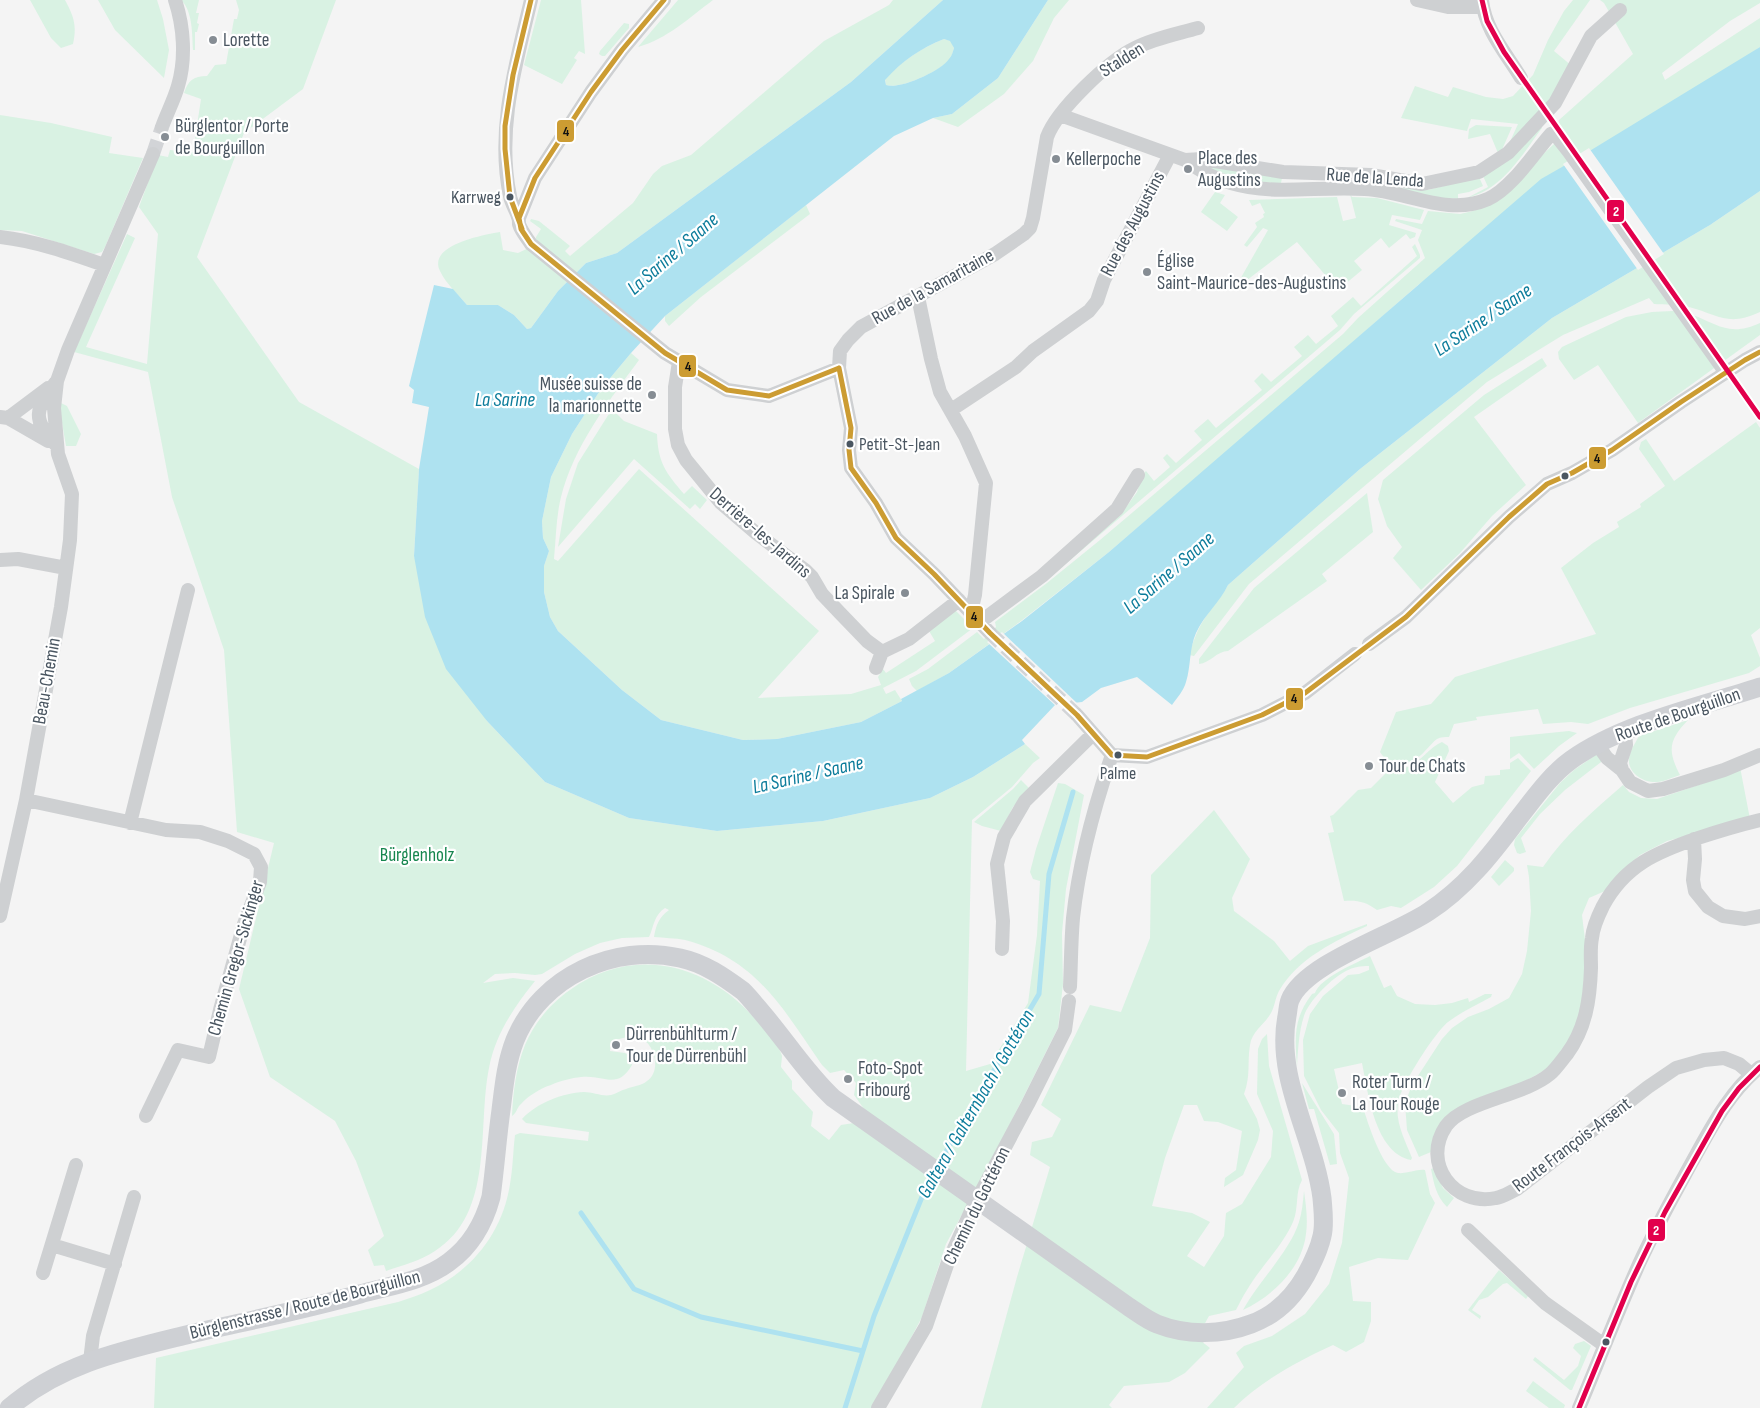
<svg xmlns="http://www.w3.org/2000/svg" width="1760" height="1408" viewBox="0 0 1760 1408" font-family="'Sofia Sans Condensed',sans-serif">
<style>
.green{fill:#d9f2e3}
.water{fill:#aee2f0;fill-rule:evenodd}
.pier{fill:#f4f4f4}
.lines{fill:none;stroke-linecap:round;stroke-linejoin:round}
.stream{stroke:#aee2f0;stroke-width:5}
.street-tunnel{stroke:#d2d4d7;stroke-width:14;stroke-dasharray:14 7;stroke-linecap:butt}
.street{stroke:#ced0d2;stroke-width:14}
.secondary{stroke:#ced0d4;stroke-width:19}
.bus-1-casing{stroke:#fff;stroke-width:9}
.bus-2-casing{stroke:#fff;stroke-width:9}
.bus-1{stroke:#cc9c32;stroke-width:5}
.bus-2{stroke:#e2004c;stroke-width:5}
.poi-dot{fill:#868d94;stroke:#fff;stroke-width:2}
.bus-dot{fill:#4a5661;stroke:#fff;stroke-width:2}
.labels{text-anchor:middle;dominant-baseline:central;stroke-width:4.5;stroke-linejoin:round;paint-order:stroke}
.bus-label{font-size:18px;fill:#4a5661;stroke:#fff;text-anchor:end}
.poi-label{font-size:19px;fill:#4a5661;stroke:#fff;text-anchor:start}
.street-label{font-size:19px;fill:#4a5661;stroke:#fff}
.park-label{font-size:19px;fill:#17864f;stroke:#fff}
.water-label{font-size:20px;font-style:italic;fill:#0c7c9b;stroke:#fff}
.line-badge{stroke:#fff;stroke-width:2}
.badge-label{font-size:14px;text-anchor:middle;font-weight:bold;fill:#fff}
.pale-badge-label{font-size:14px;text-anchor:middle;font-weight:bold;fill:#111}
</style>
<rect width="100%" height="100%" fill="#f4f4f4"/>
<path class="green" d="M30,0H65C74,17 77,25 73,44L61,48L51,38Z
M98,0H157L163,19L169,50L164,78L115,30Z
M181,0H199L196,13H199L197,23L199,24L197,32H195V50H193C192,35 193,11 181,0Z
M236,0H336L303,89L244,133L197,257L299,402L419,469L414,556L487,721L545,782L629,818L717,831L823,821L930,798L973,777L1025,744L1040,758L1033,763L1012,787L972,820L966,1071L990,1064L1028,1003L1037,935L1040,881L1033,879L1030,872L1036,849L1058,783L1065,784L1084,795L1066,889L1062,933L1063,984L1058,1028L1001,1142L946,1244L922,1317L874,1408H154L156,1358L398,1302C409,1298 420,1295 430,1290C473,1270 503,1231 510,1184C513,1168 513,1151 515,1135L520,1133L588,1141L589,1132L526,1123L522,1119C537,1103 562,1093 584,1092C593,1092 603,1097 611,1095C616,1094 621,1090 626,1089C633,1086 641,1086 647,1081C662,1071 655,1042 638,1037C630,1035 620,1039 611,1041L610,1051L625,1053L631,1057L632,1065C617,1091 604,1074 581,1077C572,1078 559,1081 551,1085C541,1088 528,1096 521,1104C517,1107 517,1113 512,1116C513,1093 516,1067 525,1045C534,1023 551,1003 570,990C634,944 709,964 758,1022C764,1030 780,1046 782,1056C782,1059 781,1064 781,1067L792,1081V1089L813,1112L811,1126L829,1140L841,1125L860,1122L867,1113L854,1095L856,1083L844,1070L830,1073L822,1065C783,1009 757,959 685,940C675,938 664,938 654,937C656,925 659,917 669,910L665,908C654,915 654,926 649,937L622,938L600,943L575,954L542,974L535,975L515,973L495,974L483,983L513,978L535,981C514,1007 495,1035 489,1068C477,1127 495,1213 435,1251C420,1261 403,1265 386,1271L384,1265L374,1266L368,1250L384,1236L356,1161L335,1121L270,1077L239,989L274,843L237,832L224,650L172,497L148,372L74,352L127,234L135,238L86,347L147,364L158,234L139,207L158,155L168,157L170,150L193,152L201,99L184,93C188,81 193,76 207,76L215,65L226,64L234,19H237L239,10Z
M541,0H581L585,54L579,51L574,58L577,60L562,84L524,65Z
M678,0H713C689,18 667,39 638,47Z
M893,0H943L851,82L617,253L586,263L558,291L531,328L527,329L514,315L498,305H467C459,295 446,284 440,271C427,245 483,235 500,232L503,250L518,253L535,245L536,237L541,229L530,221L531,219L539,221L570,246L565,251L570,256L633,203L653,174L662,166L691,155L824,41L889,5Z
M1048,0H1069L1054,18L1033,61L1004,94L958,127L933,118L952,114L998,78Z
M1573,0H1590L1554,51L1572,66L1549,101L1508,146L1518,124L1471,119L1467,131L1401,118L1415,86L1448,97L1453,87L1486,97L1503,99L1513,96L1533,75L1548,40L1564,11Z
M1600,0H1760V3L1730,21L1662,73L1665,80L1760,18V47L1418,285L1281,405L1109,552L1021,621L949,673L917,691L912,686L909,679L928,669L977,632L984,639L996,627L995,622L1047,583L1100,540L1343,334L1358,318L1425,258L1418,240L1422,230L1395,221L1396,219L1422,224L1428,211L1460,214L1473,211L1492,202L1554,144L1559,120L1633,54L1604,3Z
M624,23L629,24V28L605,56H602L599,54L600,51Z
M944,39L951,41L954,48C953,51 952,56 950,59C941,71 899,90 886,85L885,79C902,61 921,48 944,39Z
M0,115L51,123L112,137L109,153L143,158L105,247L102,252L94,254L22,231L0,230Z
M1540,124L1542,128C1522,155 1503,189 1467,198L1488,187L1483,176Z
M1476,125L1512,127L1501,152L1498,153L1490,134L1468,139L1469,129Z
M1207,166L1282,178L1281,183C1255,183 1229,179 1207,166Z
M1479,177L1483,186L1469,192L1458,194V199L1439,198L1387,187L1385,184L1428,190Z
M1760,191V312C1728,327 1719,315 1689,307C1678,304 1665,305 1654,304L1649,298L1563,335L1487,382L1249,584L1194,656L1189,655C1193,642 1197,630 1205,618C1212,606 1222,597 1228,585L1360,469L1552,318L1710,225Z
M1215,192L1225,195L1220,203L1238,217L1227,231L1201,212Z
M1350,194L1352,197L1377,198L1424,210L1420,220L1392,215L1389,225L1416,233L1415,237L1410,239L1406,234L1389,248L1381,238L1354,261L1362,270L1338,290L1297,242L1234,290L1268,230L1263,228L1247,247L1244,245L1257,227L1255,223L1264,217L1263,214L1265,213L1260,203L1252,206L1249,200L1337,197L1343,221L1356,218Z
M806,205L810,214L701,297L669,326L665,321V316Z
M1415,244L1420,255V258L1354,314L1340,330L1048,579L1046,577L1127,506L1137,492L1142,475L1146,471L1154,481L1170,467L1163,458L1167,454L1176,463L1202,440L1194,431L1208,419L1216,428L1262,390L1254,381L1262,373L1271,382L1302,356L1294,347L1308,335L1316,344L1338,326L1331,316L1353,297L1361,306L1417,256L1412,247Z
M1652,312C1661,312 1673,310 1683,312C1714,320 1726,339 1760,323V335L1638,423L1598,365L1574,380L1559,359L1558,352L1562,347L1626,317Z
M631,353L639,360C608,402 574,446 561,497C556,517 556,539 554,559L558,561L639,469L819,631L758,698L851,694L881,685L878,677L883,669L886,673L935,641L929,631L955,610L973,628L916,671L883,688L886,694L895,690L902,701L861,722L777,739L743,740L661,720L622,690L558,631L550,617L544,592V566L549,551L543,538L542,521L551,477L572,434L601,389Z
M1542,358L1547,366L1474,417L1526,485L1492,516L1460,553L1421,590L1393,558L1402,547L1387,526L1378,499L1383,480L1484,395Z
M61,403L67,406L81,434L76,446H66L60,411Z
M612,409L624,421L657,434C658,463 666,473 684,494L692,486L707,500L700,509L695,504L690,509L634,459L558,547L566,499L578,463Z
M1756,422L1760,428V628L1751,635L1760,658V666L1749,673L1630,708L1588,724L1571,722L1543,724L1538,709L1476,717L1477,720L1454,724L1449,737C1445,737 1441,737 1437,739C1430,744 1425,753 1417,758C1404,768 1389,766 1380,752L1396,712L1431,704L1455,677L1596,634L1561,568L1593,543L1619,527L1617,522L1641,507L1640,504L1665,486L1639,449L1641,442L1646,439L1674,481Z
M1367,493L1373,532L1322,574L1327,581L1228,651C1217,651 1210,663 1199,664V659L1254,588Z
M1688,720C1669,740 1667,750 1680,775C1673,777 1664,782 1657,782C1645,783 1631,775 1629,763C1628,753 1635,744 1639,736Z
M1569,731L1577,733L1559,746L1534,769L1519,753L1510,759V737Z
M1442,742L1448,746L1449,751L1435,782L1453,803L1472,787L1484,784L1485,776L1500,775V770L1510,769V763L1518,758L1531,771L1457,866L1434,887L1401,908L1391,906L1377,910C1366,902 1358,900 1344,901L1328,833L1334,832L1330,816L1333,815L1358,790L1371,788L1391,768C1418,772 1422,751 1442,742Z
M1597,754L1605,759L1565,790L1540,814L1521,838L1526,852L1520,854L1517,853L1514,845L1515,839L1560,783L1574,770Z
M1740,767L1750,819L1667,841L1640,855L1620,873L1605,891L1589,898L1582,915L1586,948L1582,1009L1573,1033L1559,1056L1545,1070L1522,1083L1478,1098L1431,1152L1419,1157L1407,1130L1405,1103L1412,1085L1442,1039L1452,1028L1468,1017L1489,1009L1509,998L1522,974L1527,951L1531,911L1529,877L1527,865L1543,867C1565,835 1593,811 1623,785L1629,792L1641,798L1657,799L1725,776Z
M1021,780L1030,789L1013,807L1001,831L982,826L974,822L1013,789Z
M1214,810L1250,859L1232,898L1234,911L1274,941L1290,961L1308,946L1367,924V926C1335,941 1297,959 1279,991C1275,998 1275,1006 1271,1013C1265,1024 1252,1031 1250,1045C1247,1063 1251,1075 1244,1094L1257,1119L1260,1130L1258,1140L1243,1175L1224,1187L1225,1178L1236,1170L1242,1131L1218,1122L1204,1121L1197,1105H1184L1165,1158L1152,1206L1192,1213L1210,1222L1187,1256L1204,1267L1224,1236L1226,1213L1242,1204L1271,1157L1273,1131L1257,1094L1258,1049L1262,1039L1267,1034L1269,1066L1302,1180C1295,1192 1299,1208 1293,1222C1282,1247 1261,1266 1247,1290C1243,1296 1239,1304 1236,1310L1209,1316L1204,1325L1201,1341L1210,1348L1185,1373L1169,1382L1124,1386L1109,1405L1112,1408H981L1017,1277L1050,1167L1030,1155L1032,1142L1052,1137L1061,1119L1041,1105L1090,1005L1121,1012L1150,938L1151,875Z
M1505,860L1514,868V871L1499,886L1491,877Z
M1370,956L1384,988L1391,985L1397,996L1415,1004L1435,1005L1452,1003L1468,998L1469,1002L1485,994H1492L1491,997C1477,1005 1461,1012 1448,1022C1435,1032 1400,1087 1398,1103C1395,1123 1405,1140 1412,1158L1411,1160C1375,1153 1368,1093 1362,1063L1334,1069L1342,1104L1363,1107C1367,1121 1383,1171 1398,1173C1407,1174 1416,1169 1425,1170L1430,1194L1435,1203L1408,1260L1378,1258L1349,1267L1353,1301L1371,1302V1321L1364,1342L1346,1352L1333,1345C1298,1361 1261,1381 1234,1408H1207L1244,1367L1236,1353L1244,1346L1272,1336L1305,1314L1329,1284L1342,1243L1349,1178L1340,1153L1339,1133L1321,1110L1304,1076L1303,1040L1310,1014L1323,996L1348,975L1359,974L1369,970V966C1361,966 1353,967 1346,971C1332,978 1312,998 1305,1013C1299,1029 1298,1049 1297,1067C1295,1037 1293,1019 1312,994L1315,993C1320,978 1356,963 1370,956Z
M1302,1083L1334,1134L1337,1164L1330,1165L1314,1109H1309Z
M1434,1168L1443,1188L1454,1198L1447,1207C1436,1196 1434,1184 1431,1169Z
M1304,1191C1306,1205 1308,1220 1306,1234C1302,1268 1273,1296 1243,1310C1259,1281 1290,1251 1299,1222C1302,1212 1303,1202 1304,1191Z
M1499,1270L1528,1296L1526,1299L1507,1283L1503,1284L1488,1297L1479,1300L1472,1310L1481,1316L1480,1319L1468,1310Z
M1584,1341L1591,1346L1572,1390H1570L1533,1360L1535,1357L1564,1380L1578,1366L1581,1356L1573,1348L1575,1344Z
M1533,1381L1565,1405L1564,1408H1549L1526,1391Z"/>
<path class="water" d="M943,0H1048L998,78L952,114L933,118L894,136L665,316L631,353L601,389L572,434L551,477L542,521L543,538L549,551L544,566V592L550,617L558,631L622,690L661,720L743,740L777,739L861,722L902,701L901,699L949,673L1022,621L1109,552L1541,179L1583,155L1760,47V191L1710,225L1552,318L1360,469L1228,585C1220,602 1204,615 1196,633C1189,649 1191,666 1186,682C1184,690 1177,698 1172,705L1137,677L1101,688L1082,702L1055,705L1022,740L1025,744L973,777L930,798L823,821L717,831L629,818L545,782L487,721L446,669L425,617L414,556L419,469L429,407L412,403L414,390L409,386L434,285L453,289L467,305H498L514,315L527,329L531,328L558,291L586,263L617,253L851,82ZM944,39L950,41L954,48C953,51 952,56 949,59C941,71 899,90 886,85L885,80C902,61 921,48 944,39Z"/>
<path class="pier" d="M1589,148L1664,254L1638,270L1563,164Z
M1002,632L1079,705L1057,707L987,642Z"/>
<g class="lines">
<path class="stream" d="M581,1213L634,1289L701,1317L863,1351
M845,1408L874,1316L928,1182L1039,994L1049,874L1073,792"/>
<path class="street-tunnel" d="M153,154L162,127
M990,633L1077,715"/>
<path class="street" d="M531,0C516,64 496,129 510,196C511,203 516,210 518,217C519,219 519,222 519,224C521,231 527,238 531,244L665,353L727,390L769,396L839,368
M1417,0L1448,7H1482
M1482,0C1485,30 1506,53 1521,78
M1060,115L1185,160L1202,159L1283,172L1371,175L1422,184L1479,172L1508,153L1555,103L1591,36L1620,10
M162,127C167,113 174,100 178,86C186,59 184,27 175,0
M1185,160C1244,204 1299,185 1365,189C1407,191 1447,217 1488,199C1512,188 1534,153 1551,134L1554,133L1569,152L1726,373
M519,218L535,178L591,92L622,50L664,0
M0,237C36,241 70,253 104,265
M918,297L931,359L940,392L965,436L986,483L975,595L971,612
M679,362L675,387V429L678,445L686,460L721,503L756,533L805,570L812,577L822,594L840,613L867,641L882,652L909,639L959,600
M56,382C35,410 31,419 57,446
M951,410L1016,367L1033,351L1089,311L1097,301L1104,280L1170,155
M0,417L8,418L48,441
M8,418L48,388
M0,560L18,559L66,568
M980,622L1042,576L1117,509L1138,475
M990,633L934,574L896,538L876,503L851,468L849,450L851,428L839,368L840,351L848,340L861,327L995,254L1024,234L1030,228L1033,218L1047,137C1057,110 1108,61 1135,48C1155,38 1177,34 1198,28
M1369,644L1406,617L1509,517L1547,484L1572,473L1612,450L1681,402L1745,360L1760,352
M876,668L882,652
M1077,715L1112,755L1147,757L1262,715L1305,693L1355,654
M1625,731L1626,745L1620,763L1622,770L1630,782L1648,791L1663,789L1724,770L1760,755
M1597,744L1607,758L1622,770
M26,800L166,830L200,832L228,841L254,854L261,867L260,882L244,924L220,1010L209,1057L178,1050L146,1116
M130,823L188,590
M1694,839L1695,859L1693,880L1695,891L1708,907L1723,916L1745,919L1760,916
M0,916L26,800L61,607L70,540L72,494L58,454L54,408L57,381L68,350L153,154
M1002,949L1003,921L997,864L1004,837L1025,801L1093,734
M1070,987C1071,964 1071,941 1073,918C1079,863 1094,807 1112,755
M1751,1074L1739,1064L1724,1058L1704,1060L1676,1068L1648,1087L1517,1189C1510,1192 1503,1197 1496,1198C1454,1207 1421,1163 1446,1126C1464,1101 1524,1096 1550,1074C1556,1069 1562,1060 1567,1054C1586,1028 1590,999 1591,968C1591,958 1590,948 1592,938C1593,927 1598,916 1603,906C1625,865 1657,852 1698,838C1719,831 1739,825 1760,820
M1468,1230L1545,1303L1604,1345
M52,1245L115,1264
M43,1273L76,1165
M90,1361L93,1336L134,1197
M878,1408L926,1326L948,1262L972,1209L1028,1104L1065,1030L1069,1001
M1579,1408C1599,1360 1618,1311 1639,1264C1655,1229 1674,1195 1692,1162C1711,1128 1729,1092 1760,1067"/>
<path class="secondary" d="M9,1408C61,1363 125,1350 190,1334C247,1321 304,1310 360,1294C389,1286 424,1281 449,1262C471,1246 484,1223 491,1197C495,1168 497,1139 501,1110C504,1086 506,1063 515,1040C541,976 615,943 680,958C704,963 724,977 743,991C750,998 757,1007 763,1014C787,1042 806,1073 833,1098L1129,1307C1138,1313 1147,1320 1157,1324C1187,1336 1222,1335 1251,1324C1276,1315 1293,1298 1306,1275C1313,1262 1319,1250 1322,1236C1325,1224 1323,1211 1322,1198C1314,1137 1275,1078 1287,1016C1288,1011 1288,1005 1290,1000C1305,963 1394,935 1428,912C1465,888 1491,855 1517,820C1533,800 1549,776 1571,760C1623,723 1699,707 1760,687"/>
<g class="bus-1-casing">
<path id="bus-1" d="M664,0L622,50L591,92L535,178L519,218L521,229L531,244L665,353L727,390L769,396L839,368
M522,229L510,197L505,149V126L513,75L531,0
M839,368L851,428L849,450L851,468
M851,468L876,503L896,538L934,574L990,633L1077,715L1112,755L1147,757L1262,715L1305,693L1406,617L1509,517L1547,484L1572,473L1612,450L1681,402L1745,360L1760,352"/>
</g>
<g class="bus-2-casing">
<path id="bus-2" d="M1482,0L1487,21L1504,52L1760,417
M1579,1408L1631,1282L1665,1212L1722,1111L1739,1088L1760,1067"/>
</g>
<use href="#bus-1" class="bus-1"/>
<use href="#bus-2" class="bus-2"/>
</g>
<g class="poi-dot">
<circle cx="213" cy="40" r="5"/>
<circle cx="165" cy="137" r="5"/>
<circle cx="1056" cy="159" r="5"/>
<circle cx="1188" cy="169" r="5"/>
<circle cx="1147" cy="272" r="5"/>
<circle cx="652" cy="395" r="5"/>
<circle cx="905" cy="593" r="5"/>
<circle cx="1369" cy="766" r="5"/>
<circle cx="616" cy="1045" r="5"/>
<circle cx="848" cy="1079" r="5"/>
<circle cx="1342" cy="1093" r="5"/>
</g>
<g class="bus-dot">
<circle cx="510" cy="197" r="4.5"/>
<circle cx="850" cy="444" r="4.5"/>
<circle cx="1565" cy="476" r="4.5"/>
<circle cx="1118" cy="755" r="4.5"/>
<circle cx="1606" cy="1342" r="4.5"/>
</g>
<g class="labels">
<g class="bus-label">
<text x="501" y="197">Karrweg</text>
<text x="859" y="444" text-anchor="start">Petit-St-Jean</text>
<text x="1118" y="773" text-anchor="middle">Palme</text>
</g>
<g class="poi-label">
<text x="223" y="40">Lorette</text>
<text x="175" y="126">Bürglentor / Porte<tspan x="175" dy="22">de Bourguillon</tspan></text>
<text x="1198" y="158">Place des<tspan x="1198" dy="22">Augustins</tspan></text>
<text x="1066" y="159">Kellerpoche</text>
<text x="1157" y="261">Église<tspan x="1157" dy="22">Saint-Maurice-des-Augustins</tspan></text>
<text x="642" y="384" text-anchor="end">Musée suisse de<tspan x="642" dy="22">la marionnette</tspan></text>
<text x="895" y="593" text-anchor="end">La Spirale</text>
<text x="1379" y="766">Tour de Chats</text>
<text x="626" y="1034">Dürrenbühlturm /<tspan x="626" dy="22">Tour de Dürrenbühl</tspan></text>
<text x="858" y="1068">Foto-Spot<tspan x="858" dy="22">Fribourg</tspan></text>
<text x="1352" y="1082">Roter Turm /<tspan x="1352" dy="22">La Tour Rouge</tspan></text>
</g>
<g class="street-label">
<text transform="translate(1122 60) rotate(-32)">Stalden</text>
<text transform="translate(1375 178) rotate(4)">Rue de la Lenda</text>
<text transform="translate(1133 224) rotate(-62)">Rue des Augustins</text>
<text transform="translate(933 287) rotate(-29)">Rue de la Samaritaine</text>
<text transform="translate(760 533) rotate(41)">Derrière-les-Jardins</text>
<text transform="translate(47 681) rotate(-80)">Beau-Chemin</text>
<text transform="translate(1678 715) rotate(-19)">Route de Bourguillon</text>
<text transform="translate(236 958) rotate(-74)">Chemin Gregor-Sickinger</text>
<text transform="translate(1572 1145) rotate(-37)">Route François-Arsent</text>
<text transform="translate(977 1206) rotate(-64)">Chemin du Gottéron</text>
<text transform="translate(305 1305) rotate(-14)">Bürglenstrasse / Route de Bourguillon</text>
</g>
<g class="park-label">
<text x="417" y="855">Bürglenholz</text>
</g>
<g class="water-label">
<text transform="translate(673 254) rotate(-41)">La Sarine / Saane</text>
<text transform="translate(1483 320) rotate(-34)">La Sarine / Saane</text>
<text x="505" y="400">La Sarine</text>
<text transform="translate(1169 573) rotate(-41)">La Sarine / Saane</text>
<text transform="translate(808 775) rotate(-13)">La Sarine / Saane</text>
<text transform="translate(976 1104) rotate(-60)">Galtera / Galternbach / Gottéron</text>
</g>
</g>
<g class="line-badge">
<rect x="556" y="119" width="19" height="24" rx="5" fill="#cc9c32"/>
<rect x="1606" y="199" width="19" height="24" rx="5" fill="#e2004c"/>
<rect x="678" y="354" width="19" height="24" rx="5" fill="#cc9c32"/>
<rect x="1588" y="446" width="19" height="24" rx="5" fill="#cc9c32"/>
<rect x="965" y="605" width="19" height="24" rx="5" fill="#cc9c32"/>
<rect x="1285" y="687" width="19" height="24" rx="5" fill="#cc9c32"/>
<rect x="1647" y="1218" width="19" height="24" rx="5" fill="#e2004c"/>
</g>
<g class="badge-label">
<text x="1616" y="216">2</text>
<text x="1656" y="1235">2</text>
</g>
<g class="pale-badge-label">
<text x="566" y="136">4</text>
<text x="688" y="371">4</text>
<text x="1597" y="463">4</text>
<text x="974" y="621">4</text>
<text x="1294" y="703">4</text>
</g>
</svg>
